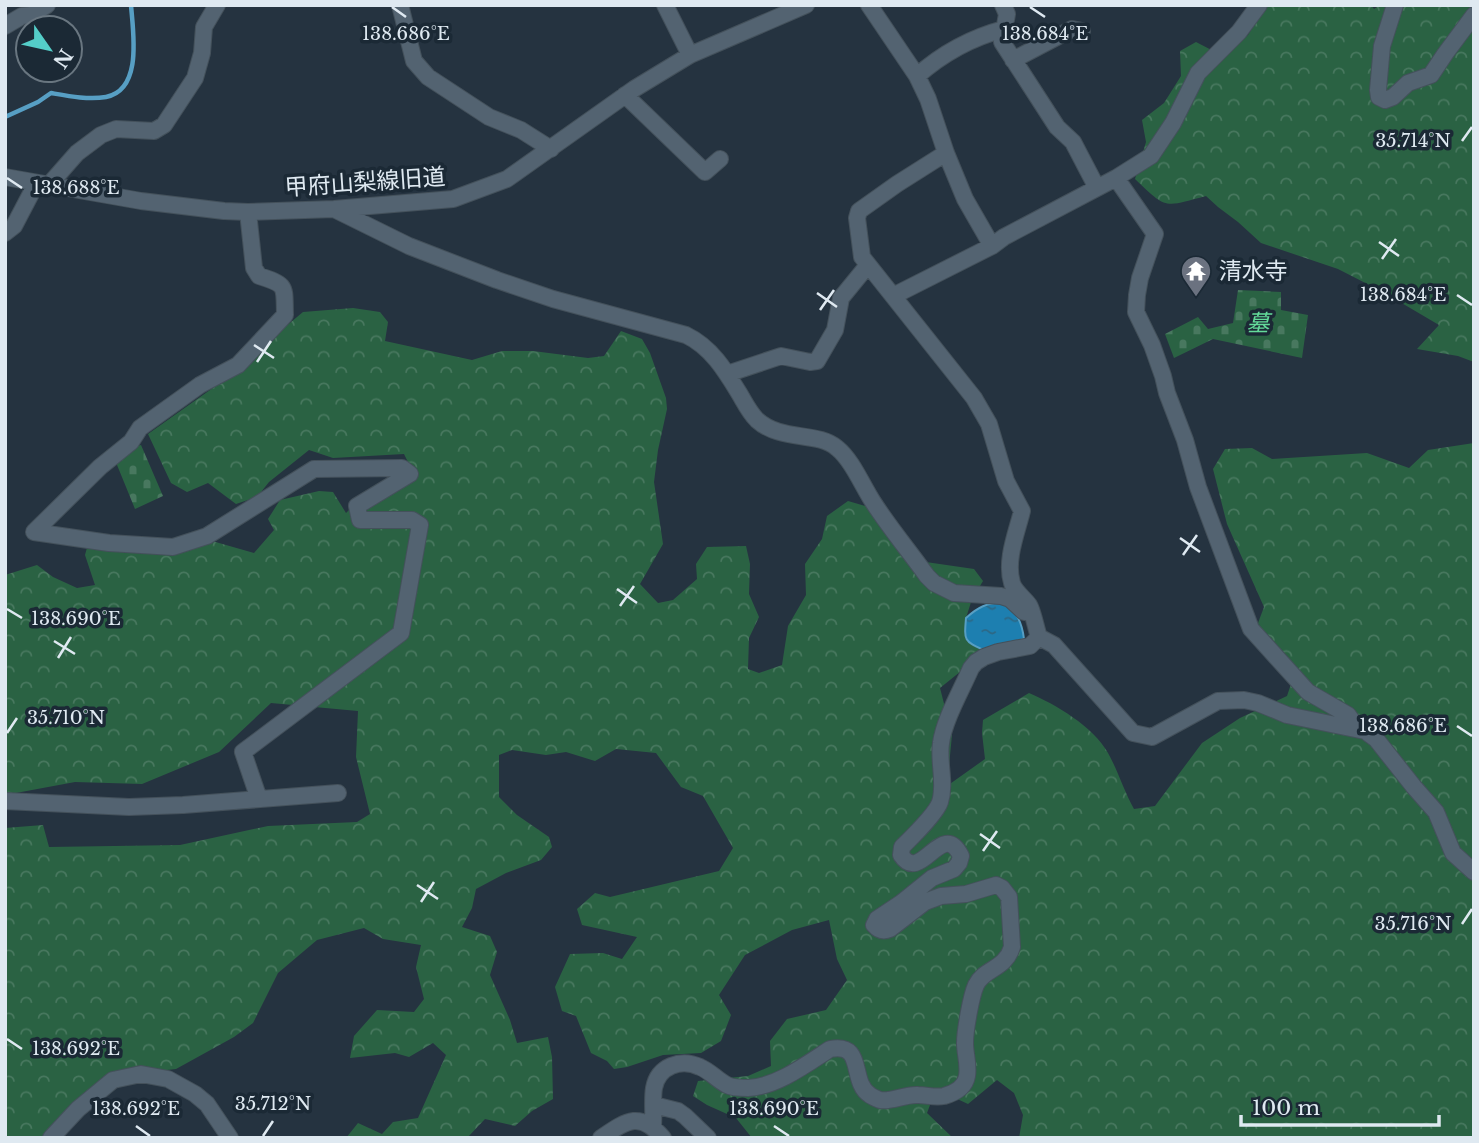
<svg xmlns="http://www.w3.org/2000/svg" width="1479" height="1143" viewBox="0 0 1479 1143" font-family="'Libre Baskerville','Noto Sans JP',serif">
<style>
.forest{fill:url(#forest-crowns)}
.cemetery{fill:url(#cemetery-stones)}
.water{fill:url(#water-ripples);stroke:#579fc4;stroke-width:2}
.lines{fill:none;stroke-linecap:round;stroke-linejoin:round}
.stream{stroke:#579fc4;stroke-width:4.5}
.minor-casing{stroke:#44515b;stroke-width:18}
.minor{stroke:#536371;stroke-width:16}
.ticks{fill:none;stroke:#dfe9f1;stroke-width:2.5}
.labels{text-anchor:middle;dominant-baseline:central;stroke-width:7;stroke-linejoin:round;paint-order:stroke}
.street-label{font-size:23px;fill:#dfe9f1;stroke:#1b2935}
.poi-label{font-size:23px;fill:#dfe9f1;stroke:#1b2935;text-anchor:start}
.park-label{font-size:23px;font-style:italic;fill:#64db9a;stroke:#1b2935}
.ticks-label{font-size:18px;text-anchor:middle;fill:#dfe9f1;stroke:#1b2935;stroke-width:7;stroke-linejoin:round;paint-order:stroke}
</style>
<defs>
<pattern id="forest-crowns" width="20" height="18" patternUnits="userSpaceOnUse" patternTransform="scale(1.75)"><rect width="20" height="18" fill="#2a6243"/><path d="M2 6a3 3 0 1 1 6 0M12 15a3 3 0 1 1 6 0" fill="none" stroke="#48785f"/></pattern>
<pattern id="cemetery-stones" width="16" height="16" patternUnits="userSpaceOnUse" patternTransform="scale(1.75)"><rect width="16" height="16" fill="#2a6243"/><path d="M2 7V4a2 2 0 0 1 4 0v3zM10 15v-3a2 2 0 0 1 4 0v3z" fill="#48785f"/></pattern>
<pattern id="water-ripples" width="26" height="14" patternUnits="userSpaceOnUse" patternTransform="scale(1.75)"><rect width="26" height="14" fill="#1d7fb0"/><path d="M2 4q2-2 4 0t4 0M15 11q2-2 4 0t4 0" fill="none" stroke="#2c6886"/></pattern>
</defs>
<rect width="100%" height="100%" fill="#253340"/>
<path class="forest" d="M1267,5H1371L1374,9L1380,5H1474V362L1458,356L1417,349L1439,325L1383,292L1338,269L1261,243L1238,222L1218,207L1206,196C1164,207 1167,210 1135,179L1146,142L1142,120L1164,103L1181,76L1180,51L1196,42L1223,56L1248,35Z
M353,308L380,312L388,322L385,341L472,360L502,351H533L588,358L604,356L621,331L642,339L650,353L666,398L667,409L658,450L654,482L663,544L640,584L658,603L673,600L697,579L696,564L707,547L746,546L750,564L749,594L759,617L749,638L748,669L759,673L782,665L788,626L806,595L805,564L822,539L827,516L848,501L872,508L912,560L974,569L983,581L972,599L966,618L986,651L940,688L952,735L947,786L985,759L982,733L983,720L1029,693C1055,704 1094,727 1108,753C1118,771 1124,791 1134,809L1155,806L1202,743L1240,718L1287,696L1296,669L1255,631L1264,607L1227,524L1213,469L1225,449L1252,448L1272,459L1367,453L1409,468L1428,450L1474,443V1138H1019L1023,1115L1014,1093L997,1080L968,1104L936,1089L927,1113L953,1138H752L736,1118L707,1105L693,1096L698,1081L748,1076L771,1066L770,1041L787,1019L826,1010L847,980L837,959L829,920L792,930L745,955L719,995L731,1015L721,1041L701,1053L663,1055L627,1067L614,1069L607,1061L591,1053L576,1016L562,1011L555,987L570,954L603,953L622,959L637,937L582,925L577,909L595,893L610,897L719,871L733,848L703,796L681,787L656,753L616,749L595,761L566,752L546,755L512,750L499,755V797L517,815L549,837L552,847L541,860L506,873L476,889L472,908L462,927L490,936L497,952L490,975L510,1020L517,1043L548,1037L552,1057L553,1099L532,1111L515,1126L485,1119L467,1138H346L358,1123L382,1134L393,1122L418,1118L446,1055L433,1043L409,1057L395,1053L350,1058L354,1036L377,1010L414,1012L424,999L416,967L421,945L383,939L364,928L317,940L278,973L253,1023L234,1037L176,1069L131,1074L46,1138H5V828L43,825L49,847L180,845L268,826L357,822L370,814L356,757L358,711L271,703L219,752L142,784L75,782L5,795V575L37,565L53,577L77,588L95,585L85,555L88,544L212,541L254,553L274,530L268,519L280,500L319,491L333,492L346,513L372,487L410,466L404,454L333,458L309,450L269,482L257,497L236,504L208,483L187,492L171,483L148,434L241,368L273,337L303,312Z"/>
<path class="cemetery" d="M1238,290L1281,292V310L1308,315L1302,358L1213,339L1174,358L1165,334L1198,317L1208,329L1233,323Z
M141,445L163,496L135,509L115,460L130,448Z"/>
<path class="water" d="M1003,602C1017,611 1022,623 1024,639L986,651C964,641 964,642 966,618C978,607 987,603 1003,602Z"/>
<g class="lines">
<path class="stream" d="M5,117L38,102L51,93C68,96 88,100 106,97C143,90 133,32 131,5"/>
<g class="minor-casing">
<path id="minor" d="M400,5L414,61L428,77L489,117L521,130L551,149
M665,5L690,55
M869,5L917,76L928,99L946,153L965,199L992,246
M1003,5L1007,14L1002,42L1057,127L1073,142L1097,188
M1395,5L1382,46L1378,90L1379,97L1385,100L1393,97L1408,83L1431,75L1445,54L1474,15
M5,26L22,16L31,15L47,5
M1013,60L1072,29L1082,31
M917,76C943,53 970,38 1004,29
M625,95L705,172L720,159
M946,153L897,184L859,211L857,218L862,257L974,398L989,424L1006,481L1022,511C1017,532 1005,560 1012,583C1014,591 1024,598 1029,605C1033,611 1036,629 1039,637L1054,645L1133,733L1152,737L1218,701L1244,700L1258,703L1287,715L1365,731L1376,739L1414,787L1436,812L1453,853L1474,872
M5,177L141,201L224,211L248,212L334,209L453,199L507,179L634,89L690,55L806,5
M1116,178L1151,156L1173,123L1198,73L1239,32L1259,5
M48,186L77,153L101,135L116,129L154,131L164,125L195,78L202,53L204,27L217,5
M334,209L409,246L497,280L553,299L686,335C711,347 725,370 739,393C745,403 749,412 757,420C781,442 818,431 837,448C852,460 862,485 873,502C889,527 909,551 927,576L934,583L954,593L1001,596L1010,599L1024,612
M248,212L254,268L259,276C288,285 284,286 285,315L238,365L200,385L140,428L131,442L100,467L34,532L109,543L173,547L207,536L314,469L402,468L410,474L357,506L360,520H412L420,525L401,633L243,752L259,799
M5,233L14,226L36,184
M893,296L992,246L1004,237L1116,178L1155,234L1140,278L1137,295L1136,312L1152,345L1163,376L1167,393L1185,440L1198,487L1251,629L1308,692L1348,715L1358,729
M727,374L781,356L810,362L817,361L835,330L841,298L868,265
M5,801L129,807L183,805L338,793
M654,1105L678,1111L685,1116L708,1138
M653,1126C654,1114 652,1100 654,1088C658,1066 681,1058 700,1067C710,1071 717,1080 727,1085C733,1088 741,1088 748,1088C776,1087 807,1064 830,1049C866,1042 849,1082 870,1095C871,1096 879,1100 880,1100C892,1102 905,1094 918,1095C927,1095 935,1098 944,1096C955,1093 965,1087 967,1076C969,1065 965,1054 965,1043C965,1031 971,996 976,985C984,968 1005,970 1012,947L1009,897L1002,888L996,885L966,894L941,896L925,902L890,929C883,932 879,931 874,925L877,919L901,903L932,878L954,869L959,863L961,856C942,817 921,886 901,855L902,847C912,837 936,814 940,802C946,783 938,762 941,743C944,720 962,689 971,668L976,662L984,657L998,652L1030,646L1039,637
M51,1138L78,1109L113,1080L141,1074L168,1079L195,1094L207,1104L230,1138
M601,1138C626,1121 640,1110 663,1138"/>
</g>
<use href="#minor" class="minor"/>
</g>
<path class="ticks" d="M392,7L406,17M1030,7L1045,17M1462,141L1472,127M7,178L22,188M1379,242L1399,256M1382,259L1396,239M817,293L837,307M1457,295L1472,305M820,310L834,290M254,345L274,358M257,362L271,341M1180,538L1200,552M1183,555L1197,535M617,589L637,603M620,606L634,586M7,609L22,618M54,641L75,654M58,658L71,637M1457,726L1472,736M7,733L17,718M980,834L1000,848M983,851L997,831M417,885L438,899M421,902L434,882M1462,924L1472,909M7,1039L22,1049M136,1126L150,1136M774,1126L789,1136M263,1136L273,1121"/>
<defs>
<g id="temple-pin" transform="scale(1.575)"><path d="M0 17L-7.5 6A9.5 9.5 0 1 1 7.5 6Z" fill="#6b7280" stroke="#1b2935"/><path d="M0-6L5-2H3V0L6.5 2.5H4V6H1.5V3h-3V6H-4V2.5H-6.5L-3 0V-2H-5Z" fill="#fff"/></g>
</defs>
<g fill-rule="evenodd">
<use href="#temple-pin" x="1196" y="271"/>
</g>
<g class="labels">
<g class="street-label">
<text transform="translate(365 182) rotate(-4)">甲府山梨線旧道</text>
</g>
<g class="poi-label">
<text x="1219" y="271">清水寺</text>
</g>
<g class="park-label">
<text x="1258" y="323">墓</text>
</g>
</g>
<g class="ticks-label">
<text x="406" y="40">138.686°E</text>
<text x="1045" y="40">138.684°E</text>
<text x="1413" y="147">35.714°N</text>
<text x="76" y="194">138.688°E</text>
<text x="1403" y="301">138.684°E</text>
<text x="76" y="625">138.690°E</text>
<text x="66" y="724">35.710°N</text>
<text x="1403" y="732">138.686°E</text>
<text x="1413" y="930">35.716°N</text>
<text x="76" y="1055">138.692°E</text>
<text x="273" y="1110">35.712°N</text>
<text x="136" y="1115">138.692°E</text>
<text x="774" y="1115">138.690°E</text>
</g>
<rect width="1479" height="1143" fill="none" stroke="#dfe9f1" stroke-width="14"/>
<g transform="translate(49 49) rotate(124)"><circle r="33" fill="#1b2935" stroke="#697680" stroke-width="2"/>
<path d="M0-5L12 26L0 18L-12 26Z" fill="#54cdc8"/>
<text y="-10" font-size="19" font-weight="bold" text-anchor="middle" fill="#dfe9f1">N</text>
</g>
<path d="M1241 1115v10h198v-10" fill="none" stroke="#dfe9f1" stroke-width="3.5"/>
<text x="1252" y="1115" font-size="21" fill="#dfe9f1" stroke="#1b2935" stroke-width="5" paint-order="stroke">100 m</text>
</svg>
